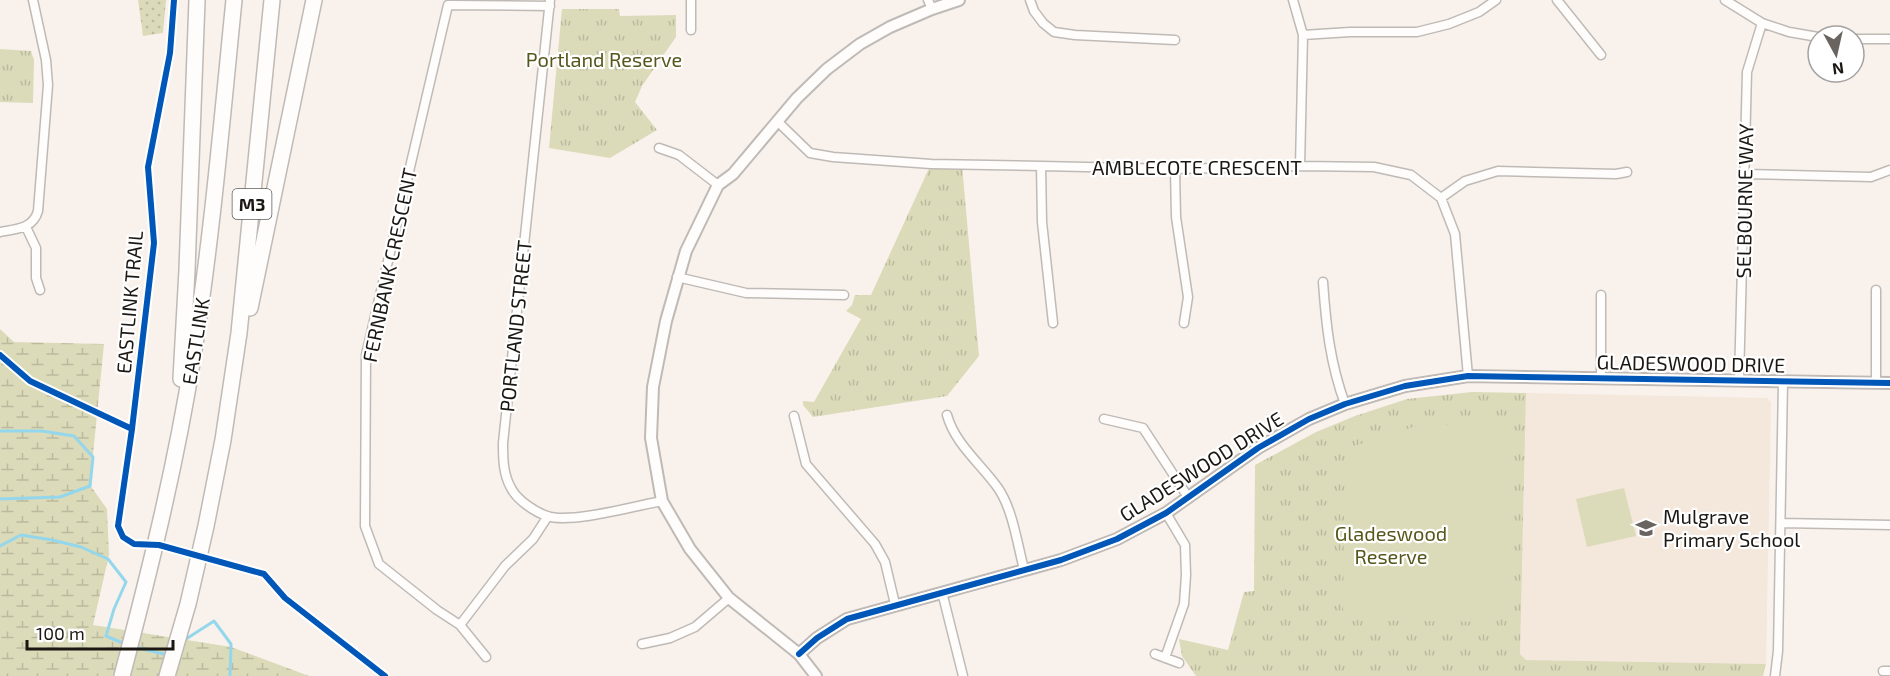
<svg xmlns="http://www.w3.org/2000/svg" width="1890" height="676" viewBox="0 0 1890 676" font-family="'Exo 2',sans-serif">
<style>
.built{fill:#f4e7db}
.grass{fill:url(#grass-dots)}
.wetland{fill:url(#wetland-marsh)}
.park{fill:url(#park-tufts)}
.pitch{fill:#dbdab9}
.lines{fill:none;stroke-linecap:round;stroke-linejoin:round}
.stream{stroke:#94d7ec;stroke-width:3}
.minor-casing{stroke:#bfbab5;stroke-width:11}
.tertiary-casing{stroke:#bfbab5;stroke-width:14}
.motorway-casing{stroke:#bfbab5;stroke-width:18}
.minor{stroke:#fefdfc;stroke-width:8}
.tertiary{stroke:#fefdfc;stroke-width:10}
.motorway{stroke:#fefdfc;stroke-width:15}
.cycleway-casing{stroke:#fff;stroke-width:10}
.cycleway{stroke:#0057b8;stroke-width:6}
.labels{text-anchor:middle;dominant-baseline:central;stroke-width:4.5;stroke-linejoin:round;paint-order:stroke}
.shield{fill:#fff;stroke:#5f5d5a;stroke-width:1.5}
.shield-label{font-size:18px;font-weight:bold;fill:#1b1713}
.park-label{font-size:20px;fill:#55571c;stroke:#fff}
.street-label{font-size:20px;fill:#1b1713;stroke:#fff}
.poi-label{font-size:20px;fill:#1b1713;stroke:#fff;text-anchor:start}
</style>
<defs>
<pattern id="grass-dots" width="8" height="8" patternUnits="userSpaceOnUse" patternTransform="scale(1.5)"><rect width="8" height="8" fill="#dbdab9"/><path d="M2 2h.1M6 6h.1" fill="none" stroke="#bbba9e" stroke-width="1.8" stroke-linecap="round"/></pattern>
<pattern id="wetland-marsh" width="20" height="14" patternUnits="userSpaceOnUse" patternTransform="scale(1.5)"><rect width="20" height="14" fill="#dbdab9"/><path d="M1 5h8M5 5V1M11 12h8M15 12V8" fill="none" stroke="#bbba9e"/></pattern>
<pattern id="park-tufts" width="24" height="20" patternUnits="userSpaceOnUse" patternTransform="scale(1.5)"><rect width="24" height="20" fill="#dbdab9"/><path d="M3 7l-1-3M5 7V3M7 7l1-3M15 17l-1-3M17 17v-4M19 17l1-3" fill="none" stroke="#bbba9e"/></pattern>
</defs>
<rect width="100%" height="100%" fill="#f9f2ec"/>
<path class="built" d="M1526,393L1767,398L1771,402L1766,664L1526,660L1520,654Z"/>
<path class="grass" d="M138,0H166L163,33L143,36Z"/>
<path class="wetland" d="M0,329L14,342L104,344L90,485L107,509L109,555L93,625L231,647L309,676H0Z"/>
<path class="park" d="M562,9H619L620,16L676,15V37L642,86L635,102L657,130L610,158L549,148Z
M0,49L31,51L34,60L33,103L0,102Z
M931,164L962,165L979,356L947,396L813,417L803,405V401L814,402L861,319L846,311L852,305L855,295H871Z
M1472,392L1526,393L1520,654L1526,660L1766,664L1763,676H1196L1182,656L1179,639L1228,650L1244,592L1254,591L1255,465L1316,432L1355,416L1407,399Z"/>
<path class="pitch" d="M1505,424L1512,429L1508,618L1484,622L1350,620L1343,613L1345,449L1420,425Z
M1624,488L1636,536L1587,547L1576,499Z"/>
<g class="lines">
<path class="stream" d="M0,431H42L74,436L93,457L90,486L60,497L0,499
M0,546L21,535L52,540L81,547L108,559L126,582L114,609L106,636L125,644
M183,641L214,621L231,644L230,676
M134,647L164,654L168,651"/>
<g class="minor-casing">
<path id="minor" d="M550,0L503,443C503,458 503,474 511,488C517,500 535,512 547,516C571,524 635,506 662,501
M691,0V30
M928,0L932,9
M1030,0L1034,11L1043,23L1054,32L1075,35L1175,40
M1293,0L1303,35L1300,166
M1557,0L1601,55
M1725,0L1762,23L1789,32L1818,37
M1303,35L1350,32H1417L1449,24L1479,12L1496,0
M1854,39H1890
M777,121L810,153L833,157L931,164L1041,166L1175,169L1300,166L1374,167L1411,175L1441,198L1455,234L1468,376
M659,148L679,155L718,185
M1041,166L1042,222L1053,323
M1175,169L1176,217L1188,297L1184,323
M1745,174L1871,177L1890,170
M1441,198L1465,181L1498,171L1616,174L1627,172
M26,227L36,248V278L40,290
M0,232C16,229 33,229 38,211L48,85L46,60L33,0
M677,277L746,293L844,295
M1323,282C1326,325 1330,363 1345,404
M1601,378V295
M1739,381L1747,72L1762,23
M1876,383V290
M947,415C955,444 981,464 998,488C1013,510 1017,543 1024,569
M794,416L806,464L875,544L885,562L895,604
M1104,419L1143,428L1188,497
M1781,523L1890,525
M942,592L963,676
M460,625L505,566L533,539L548,516
M642,644L670,638L695,627L729,598
M1155,654L1179,663
M486,657L460,625L437,610L379,564L365,526L366,355L448,5L550,6
M1165,658L1184,604L1186,575L1185,545L1166,513
M1883,671H1890
M1775,676L1778,651L1783,382"/>
</g>
<g class="tertiary-casing">
<path id="tertiary" d="M799,654L817,638L847,619L1061,560L1117,539L1166,513L1258,448L1309,419L1345,404L1405,386L1468,376L1890,383
M816,676L799,654L729,598L690,549L662,501L651,438L653,387L666,321L686,251L718,185L733,174L797,98L827,69L860,44L890,27L932,9L959,0"/>
</g>
<g class="motorway-casing">
<path id="motorway" d="M250,308L314,0
M181,379L187,270L197,0
M122,676C150,570 176,464 193,357C212,238 222,119 234,0
M167,676L188,604L206,526L223,440L239,333L272,0"/>
</g>
<use href="#minor" class="minor"/>
<use href="#tertiary" class="tertiary"/>
<use href="#motorway" class="motorway"/>
<g class="cycleway-casing">
<path id="cycleway" d="M174,0L170,53L148,167L154,243L132,429L118,526L123,537L134,544L159,545L264,574L285,598L385,676
M0,355L30,381L132,429
M799,654L817,638L847,619L1061,560L1117,539L1166,513L1258,448L1309,419L1345,404L1405,386L1468,376L1890,383"/>
</g>
<use href="#cycleway" class="cycleway"/>
</g>
<defs>
<g id="school-bare" transform="scale(1.62)"><path d="M0-5L7-2L0 1L-7-2ZM-4 1L0 2.5L4 1V4Q0 6-4 4Z" fill="#69645f" stroke="#fff" stroke-width="2.5" paint-order="stroke"/></g>
</defs>
<g fill-rule="evenodd">
<use href="#school-bare" x="1646" y="528"/>
</g>
<g class="labels">
<rect class="shield" x="232.5" y="189" width="39" height="30" rx="4.5"/>
<g class="shield-label">
<text x="252" y="204">M3</text>
</g>
<g class="park-label">
<text x="604" y="59">Portland Reserve</text>
<text x="1391" y="533">Gladeswood<tspan x="1391" dy="23">Reserve</tspan></text>
</g>
<g class="street-label">
<text x="1197" y="167">AMBLECOTE CRESCENT</text>
<text transform="translate(1744 201) rotate(-89)">SELBOURNE WAY</text>
<text transform="translate(389 265) rotate(-78)">FERNBANK CRESCENT</text>
<text transform="translate(129 302) rotate(-85)">EASTLINK TRAIL</text>
<text transform="translate(515 326) rotate(-84)">PORTLAND STREET</text>
<text transform="translate(195 341) rotate(-81)">EASTLINK</text>
<text transform="translate(1691 363) rotate(1)">GLADESWOOD DRIVE</text>
<text transform="translate(1201 466) rotate(-32)">GLADESWOOD DRIVE</text>
</g>
<g class="poi-label">
<text x="1663" y="516">Mulgrave<tspan x="1663" dy="23">Primary School</tspan></text>
</g>
</g>
<g transform="translate(1836 54) rotate(172)"><circle r="28" fill="#ffffff" stroke="#a4a2a1" stroke-width="1.5"/>
<path d="M0-4.5L10 22L0 15L-10 22Z" fill="#69645f"/>
<text y="-9" font-size="16" font-weight="bold" text-anchor="middle" fill="#1b1713">N</text>
</g>
<path d="M27 640v9h146v-9" fill="none" stroke="#1b1713" stroke-width="3"/>
<text x="36" y="640" font-size="18" fill="#1b1713" stroke="#ffffff" stroke-width="4.5" paint-order="stroke">100 m</text>
</svg>
